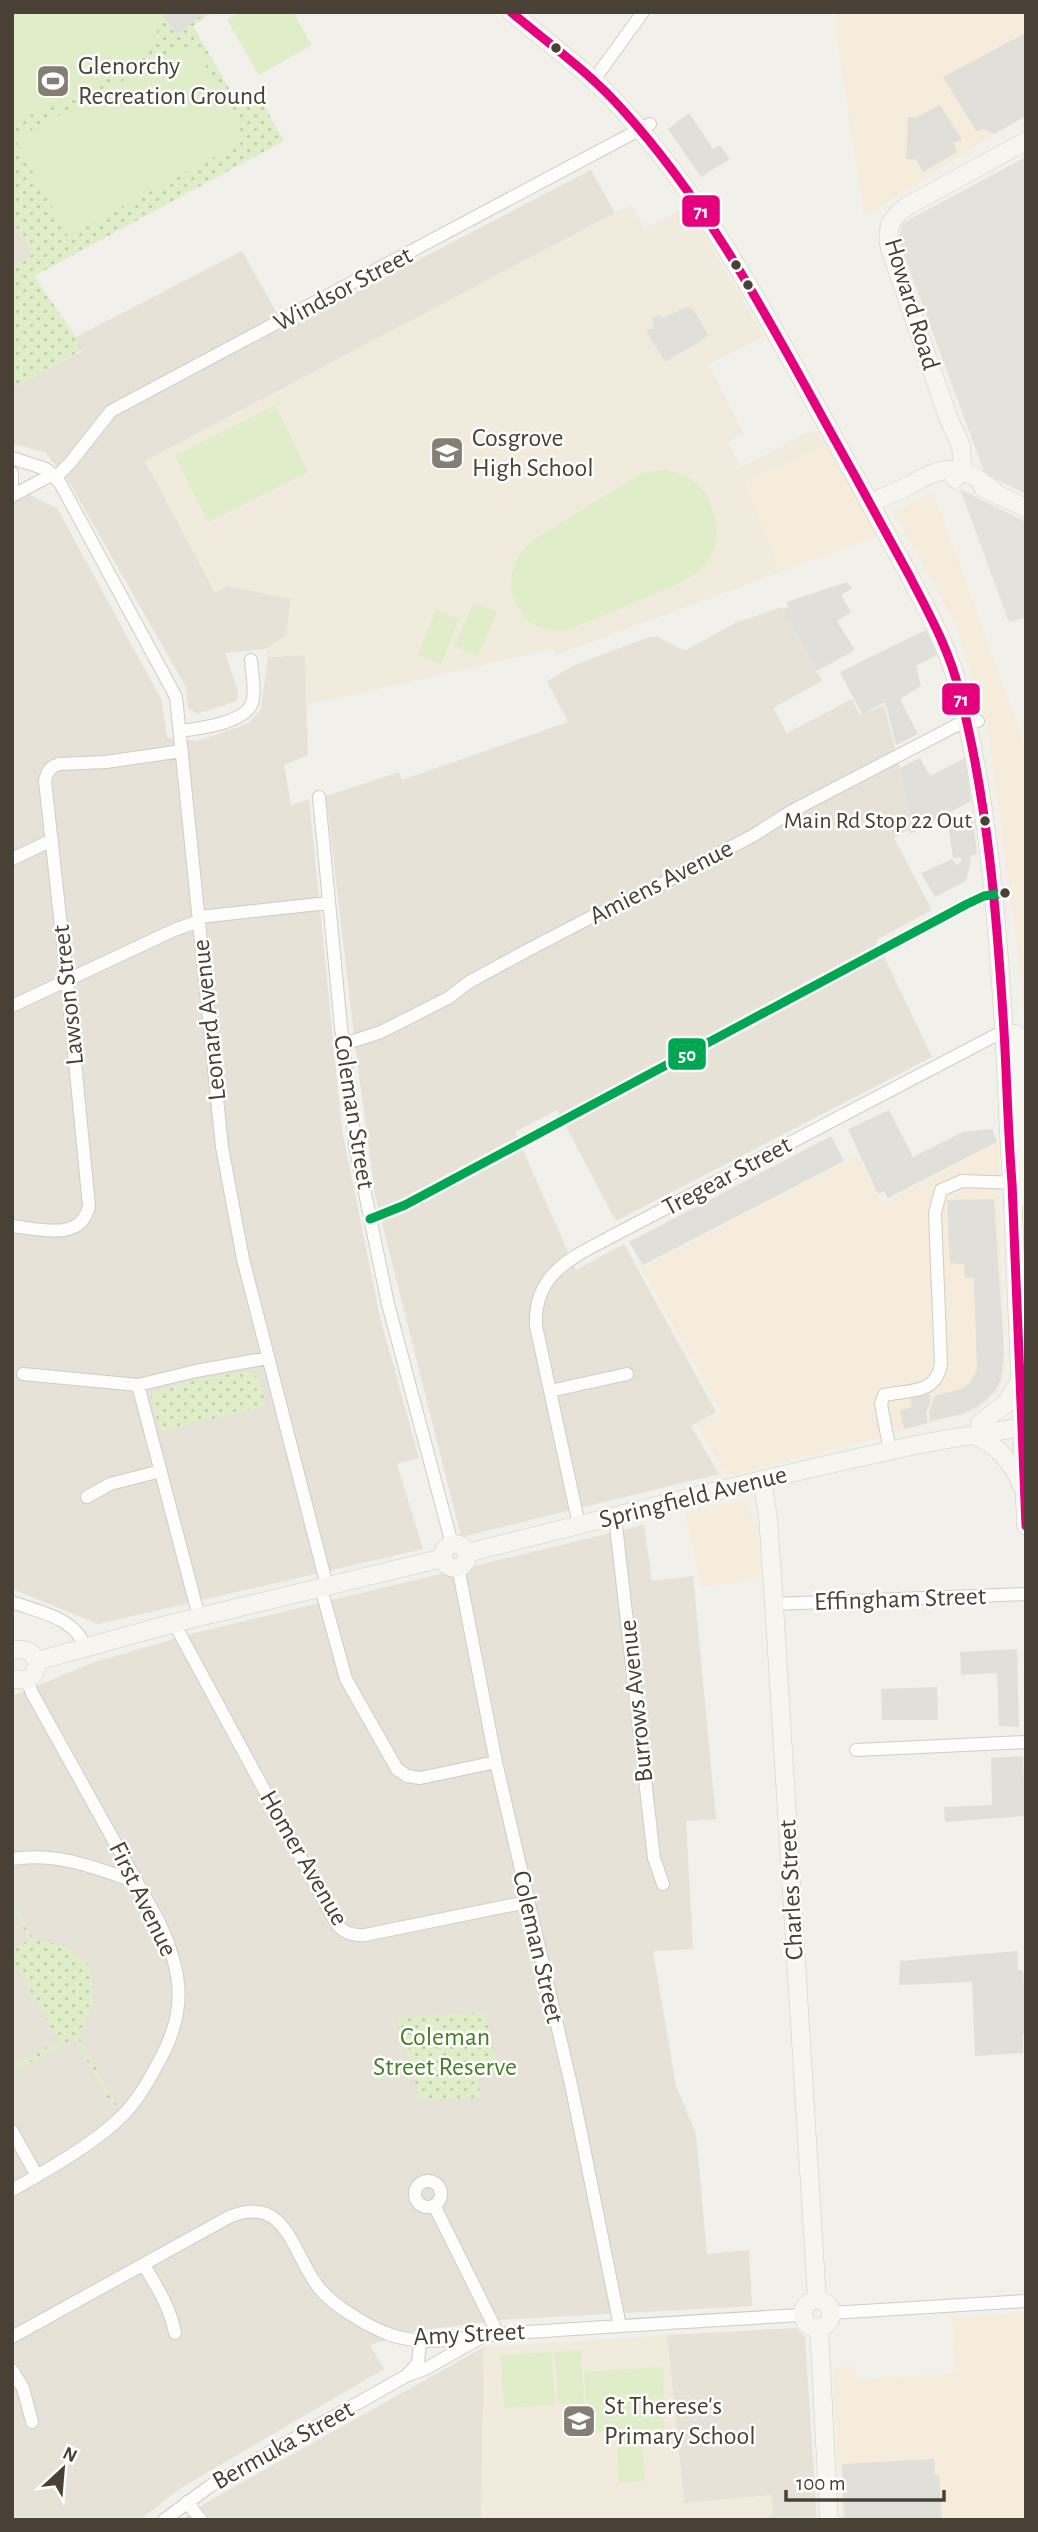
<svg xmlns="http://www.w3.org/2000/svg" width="1038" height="2532" viewBox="0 0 1038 2532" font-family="'Alegreya Sans',sans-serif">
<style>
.residential{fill:#e6e2d7}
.commercial{fill:#f5ecdc}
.industrial{fill:#e5e1db}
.education{fill:#f0ebdc}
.grass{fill:url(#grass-dots)}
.pitch{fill:#dfeec8}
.parking{fill:#e1dfda}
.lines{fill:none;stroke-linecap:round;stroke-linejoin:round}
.street-casing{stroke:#d0cdc8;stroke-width:14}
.secondary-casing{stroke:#d2cdc1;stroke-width:19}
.street{stroke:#fdfdfc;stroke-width:12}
.secondary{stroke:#f7f5ef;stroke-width:18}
.bus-1-casing{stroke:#fff;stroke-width:14}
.bus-2-casing{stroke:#fff;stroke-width:14}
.bus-1{stroke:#e5007d;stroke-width:9}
.bus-2{stroke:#00a651;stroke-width:9}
.bus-dot{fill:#494135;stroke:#fff;stroke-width:2.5}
.labels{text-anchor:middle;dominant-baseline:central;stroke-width:5;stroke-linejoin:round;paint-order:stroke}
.bus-label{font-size:24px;fill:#494135;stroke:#fff;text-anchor:end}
.poi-label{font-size:26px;fill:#494135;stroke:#fff;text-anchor:start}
.street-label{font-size:26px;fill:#494135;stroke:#fff}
.park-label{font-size:26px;fill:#458023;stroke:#fff}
.line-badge{stroke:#fff;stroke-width:2.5}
.badge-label{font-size:19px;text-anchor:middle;font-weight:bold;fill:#fff}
</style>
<defs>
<pattern id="grass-dots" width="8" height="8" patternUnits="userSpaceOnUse" patternTransform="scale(1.75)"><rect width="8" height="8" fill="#dfeec8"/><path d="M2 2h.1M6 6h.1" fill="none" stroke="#c1cdac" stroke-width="1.8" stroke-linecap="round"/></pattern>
</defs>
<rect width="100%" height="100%" fill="#f2f0ea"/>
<path class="residential" d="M591,170L615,213L145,461L216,592L227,586L291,599L286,636L265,649L225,653L238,691L237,701L197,714L188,708L186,687L69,482L45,452L12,444V386L18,385L82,351L76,337L242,251L286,329Z
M12,219L32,255L12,266Z
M12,483L39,500L57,508L162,701L167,738L198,741L249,723L261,709L268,657L305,655L308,755L284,765L291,805L309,799L342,1130L380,1317L419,1458L397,1464L423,1549L98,1624L12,1589Z
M782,607L822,681L773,708L787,733L852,699L860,715L884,705L901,771L912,828L894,838L932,910L876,940L932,1057L616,1221L557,1110L515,1132L576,1270L624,1244L716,1412L691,1426L719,1474L461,1537L375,1195L357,1060L326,796L399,772L402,780L568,722L547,681L575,665L649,637H658L678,648L686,650L735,623Z
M644,1525L652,1581L693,1576L716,1819L686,1821L693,1949L653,1951L676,2086L696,2134L707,2254L749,2250L752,2306L501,2320L416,2331L370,2345L384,2369L179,2489L140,2520H12V1696L92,1663L191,1634Z
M796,2328L805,2337L817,2520H766L773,2512L771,2495L684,2504L667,2335Z
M484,2347L481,2520H182L207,2502Z"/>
<path class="commercial" d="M836,12H1026V116L994,134L864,217L836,32Z
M826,445L877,535L780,572L745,482Z
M933,491L1026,748V1044L1018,952L987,726L954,620L894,513Z
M998,1143L1005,1373L999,1390L990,1400L972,1413L727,1476L697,1424L722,1414L642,1268L857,1156L882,1204Z
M745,1500L759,1536L761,1577L702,1588L685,1513Z
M1026,2314V2520H841L833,2368L855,2366L856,2380L955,2373L952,2317Z"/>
<path class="industrial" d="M1026,157V494L985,474L898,239L903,223Z
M960,489L1026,522V617L1009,622Z"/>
<path class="education" d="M631,204L645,229L687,206L764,336L709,364L744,434L728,442L741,467L814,429L826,445L745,482L780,572L556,655L553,649L308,705L305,655L268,657L265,649L286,636L291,599L227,586L215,593L145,461Z
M667,2335L684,2503L771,2495L773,2512L766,2520H481L484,2347Z"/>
<path class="grass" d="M12,12H213L193,26L232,94L242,98H260L284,141L34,276L76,337L82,350L18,385L12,386V266L32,255L12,219Z
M247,1372L259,1378L266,1406L160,1431L151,1397L153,1392L202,1378Z
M12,1901L33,1939L66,1946L90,1967L94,2003L78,2036L117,2106L114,2109L74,2038L12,2072V2066L58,2041L12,1957V1949L30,1940L12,1905Z
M485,2012L498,2069L476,2074L481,2097L420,2100L397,2018Z"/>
<path class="pitch" d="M12,12H165L155,36L146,52C114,70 47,118 12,118Z
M240,12H293L312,45L259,75L227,20Z
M193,43L246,140L68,236L15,139Z
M275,405L308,472L208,522L175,456Z
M660,470C683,472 701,481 710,503C734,564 689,580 642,599C617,610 592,620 567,630C556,631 545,631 535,625C516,614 506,588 514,567C517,556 525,548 533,540L644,472Z
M474,602L497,612L478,656L455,646Z
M436,610L459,619L441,664L418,655Z
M581,2351L584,2403L558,2404L555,2352Z
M551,2352L555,2405L504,2408L501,2355Z
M663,2367L664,2428L641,2430L645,2481L619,2483L616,2431L588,2432L584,2372Z"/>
<path class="parking" d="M166,12H206L177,35L164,17Z
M1026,33V116L994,134L982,129L977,132L943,77Z
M940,105L962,140L953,143L957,152L923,172L916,159H906L908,117L915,118Z
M689,113L713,149L720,145L730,159L701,177L668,129Z
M687,307L693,309L709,336L665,362L646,331L654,328L652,318L659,315L663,318Z
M847,582L852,588L841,595L851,612L837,621L855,650L817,671L783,609L788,607L787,602Z
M926,630L937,655L916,666L921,686L900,699L918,734L896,745L885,702L862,714L840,672Z
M920,758L930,776L965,758L971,801L911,834L908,830L912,827L900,768Z
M973,821L977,854L970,856L971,860L966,881L935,897L921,873L952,859L957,865L961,862L960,857L953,858L948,824Z
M889,1110L913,1157L963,1132L992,1129L997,1142L888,1198L884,1191L878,1194L848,1129Z
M831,1136L844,1161L643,1265L629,1242Z
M994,1199L1004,1353L1001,1379L995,1391L979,1406L962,1414L930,1421L929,1413L935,1396L961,1389L970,1383L977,1370L974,1278H965L964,1264L950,1263L947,1200Z
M929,1394L931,1401L926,1413L928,1423L904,1429L900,1410L912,1407L910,1399Z
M1017,1649L1019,1727L999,1726L997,1673L961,1675L960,1652Z
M937,1687L938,1720H882L881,1689Z
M1023,1756L1025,1816L945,1822L944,1807L992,1805L991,1758Z
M1017,1951L1018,1970H1023L1026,2023V2034L1023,2035V2053L975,2056L972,1982L899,1985L900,1961Z
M934,2459L935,2475H939L942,2520H844L842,2464Z"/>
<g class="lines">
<g class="street-casing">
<path id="street" d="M593,81L643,12
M12,458L46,469L60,483L176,697L222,1147L243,1259L327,1586
M12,473V494
M56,477L70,463L111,411L650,124
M12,496L53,474
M181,731C200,728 250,723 253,699C255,687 252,672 251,660
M319,797L341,1027L356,1150L388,1304L452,1544
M12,859L52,840
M199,917L328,903
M12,1006L174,930L199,921
M344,1044L381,1032L448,998L469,982L528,950L597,914L618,907L754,835L792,811L957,725L978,721
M370,1219L405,1205L967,904L984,896L1005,893
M12,1226C40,1229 81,1242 89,1206L67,980L45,781C47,771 50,767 59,764L106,762L182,751
M23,1374L138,1385L196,1371L268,1358
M138,1385L199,1617
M550,1391L627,1374
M890,1451L881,1404L884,1395C911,1390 936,1394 941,1364L935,1213L941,1190L962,1181L1020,1183
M87,1497L110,1484L161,1471
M615,1517L654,1858L663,1884
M579,1525L536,1326C533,1270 578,1255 620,1232L996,1035L1011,1031
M458,1567L496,1762L572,2089L620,2326
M321,1588L346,1679L397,1769L407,1776L420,1778L496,1762
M12,1602C38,1612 75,1617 85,1647
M774,1604L1026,1594
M174,1623L335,1921C342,1933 352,1936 365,1935L527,1902
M856,1750L1026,1742
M12,1859C58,1852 95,1868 137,1882
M12,2131L37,2176
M415 2194a13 13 0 1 1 26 0a13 13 0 1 1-26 0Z
M12,2190C46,2171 97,2142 124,2114C138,2100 148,2082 157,2065C187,2013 184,1975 159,1922L32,1693L27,1680
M434,2205L498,2334
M144,2265C157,2287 170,2307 175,2333
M831,2313L1026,2301
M12,2337L229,2217C288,2192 292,2256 320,2289C335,2307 369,2327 391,2335C429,2348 472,2335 512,2333C609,2327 706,2320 803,2315
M12,2370L23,2388L32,2422
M408,2375L425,2369L482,2337
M187,2502L201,2520
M164,2520L210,2486L406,2376L418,2363L420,2341"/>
</g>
<g class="secondary-casing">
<path id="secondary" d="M511,12C548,43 589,72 621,108C719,215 784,350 855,476C873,509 891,542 909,575C928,612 949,649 959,690C988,801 997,917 1004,1031C1007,1082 1008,1133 1012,1183L1026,1526
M955,479L962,463L961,446L948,417L890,249C885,228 891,217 909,205L1026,141
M983,488L1026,508
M870,503C883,497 897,492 910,485C946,464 961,463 994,491
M1016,1034L1025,1198
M980,1423L1005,1404L1019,1383
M976,1436C997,1444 1014,1465 1022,1486
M762,1480L768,1517L774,1604L817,2300
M443 1556a12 12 0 1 1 24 0a12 12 0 1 1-24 0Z
M467,1553C616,1516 766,1477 916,1445C952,1437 989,1434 1026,1426
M12,1651C34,1643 46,1668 27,1680L12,1679
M37,1661L174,1623L443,1558
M803 2314a14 14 0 1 1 28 0a14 14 0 1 1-28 0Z
M819,2327L829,2520"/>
</g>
<use href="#street" class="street"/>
<use href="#secondary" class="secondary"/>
<g class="bus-1-casing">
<path id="bus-1" d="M511,12C548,43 589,72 621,108C719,215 784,350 855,476C873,509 891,542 909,575C928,612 949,649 959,690C988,801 997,917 1004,1031C1007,1082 1008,1133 1012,1183L1026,1526"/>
</g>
<g class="bus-2-casing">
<path id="bus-2" d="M370,1219L405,1205L967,904L984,896L1005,893"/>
</g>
<use href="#bus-1" class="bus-1"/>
<use href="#bus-2" class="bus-2"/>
</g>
<defs>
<g id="stadium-square" transform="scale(1.75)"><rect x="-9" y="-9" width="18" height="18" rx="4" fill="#847e74" stroke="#fff"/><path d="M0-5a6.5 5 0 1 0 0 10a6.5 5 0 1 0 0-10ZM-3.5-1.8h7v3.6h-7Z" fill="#fff"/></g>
<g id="school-square" transform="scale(1.75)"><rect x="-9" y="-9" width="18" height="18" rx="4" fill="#847e74" stroke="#fff"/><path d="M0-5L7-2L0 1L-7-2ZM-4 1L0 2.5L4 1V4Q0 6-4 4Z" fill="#fff"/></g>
</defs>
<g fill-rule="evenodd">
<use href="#stadium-square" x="53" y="81"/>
<use href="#school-square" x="447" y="453"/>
<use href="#school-square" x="579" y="2421"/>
</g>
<g class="bus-dot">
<circle cx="556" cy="48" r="6"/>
<circle cx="736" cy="265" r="6"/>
<circle cx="748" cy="285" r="6"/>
<circle cx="985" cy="821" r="6"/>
<circle cx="1005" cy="893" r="6"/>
</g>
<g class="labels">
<g class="bus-label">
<text x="972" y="821">Main Rd Stop 22 Out</text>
</g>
<g class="poi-label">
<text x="78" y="66">Glenorchy<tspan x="78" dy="30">Recreation Ground</tspan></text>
<text x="472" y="438">Cosgrove<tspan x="472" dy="30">High School</tspan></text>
<text x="604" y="2406">St Therese's<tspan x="604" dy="30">Primary School</tspan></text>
</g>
<g class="street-label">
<text transform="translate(343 289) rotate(-28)">Windsor Street</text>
<text transform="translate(912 304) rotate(73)">Howard Road</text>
<text transform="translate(661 882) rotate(-27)">Amiens Avenue</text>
<text transform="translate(68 995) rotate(-96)">Lawson Street</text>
<text transform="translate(209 1020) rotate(-96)">Leonard Avenue</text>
<text transform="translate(354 1112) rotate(81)">Coleman Street</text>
<text transform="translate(727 1176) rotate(-28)">Tregear Street</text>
<text transform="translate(693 1497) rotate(-14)">Springfield Avenue</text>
<text transform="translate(900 1599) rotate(-2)">Effingham Street</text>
<text transform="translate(636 1701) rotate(-96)">Burrows Avenue</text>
<text transform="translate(304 1858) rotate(60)">Homer Avenue</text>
<text transform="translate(791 1890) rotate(-93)">Charles Street</text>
<text transform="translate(143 1899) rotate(64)">First Avenue</text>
<text transform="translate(538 1947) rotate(77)">Coleman Street</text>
<text transform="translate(469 2334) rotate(-3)">Amy Street</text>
<text transform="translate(283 2445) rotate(-29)">Bermuka Street</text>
</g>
<g class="park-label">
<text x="445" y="2037">Coleman<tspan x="445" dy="30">Street Reserve</tspan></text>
</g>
</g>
<g class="line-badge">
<rect x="681" y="194" width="40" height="34" rx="7" fill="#e5007d"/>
<rect x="941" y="682" width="40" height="34" rx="7" fill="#e5007d"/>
<rect x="667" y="1037" width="40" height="34" rx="7" fill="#00a651"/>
</g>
<g class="badge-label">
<text x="701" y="218">71</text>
<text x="961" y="706">71</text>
<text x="687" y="1061">50</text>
</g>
<rect width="1038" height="2532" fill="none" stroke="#494135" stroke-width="28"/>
<g transform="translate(63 2469) rotate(26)" stroke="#ffffff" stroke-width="5" paint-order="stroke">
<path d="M0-5L12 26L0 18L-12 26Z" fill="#494135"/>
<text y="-10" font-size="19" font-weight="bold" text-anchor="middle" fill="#494135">N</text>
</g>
<path d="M786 2490v10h158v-10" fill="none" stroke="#494135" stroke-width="3.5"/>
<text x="796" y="2490" font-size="21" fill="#494135" stroke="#ffffff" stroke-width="5" paint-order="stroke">100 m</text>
</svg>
